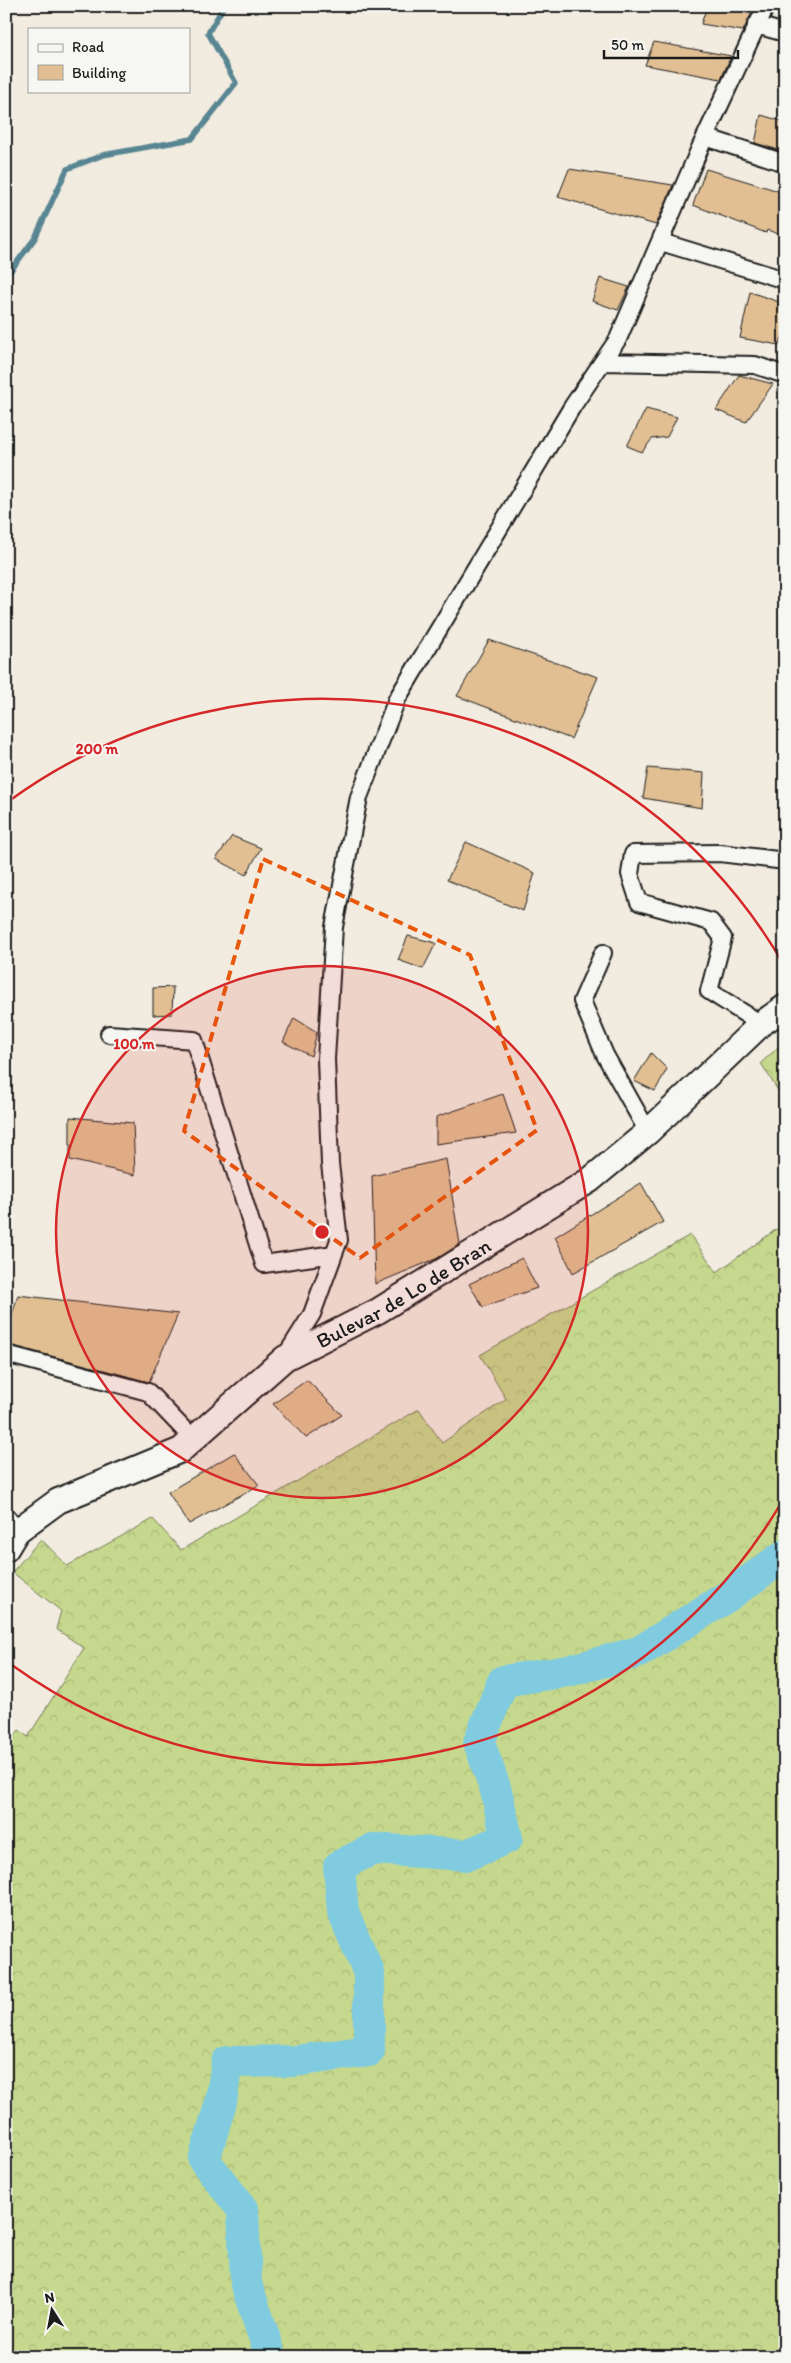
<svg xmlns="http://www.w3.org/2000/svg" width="791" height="2363" viewBox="0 0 791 2363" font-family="Itim,sans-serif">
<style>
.forest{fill:url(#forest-crowns);stroke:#717a54}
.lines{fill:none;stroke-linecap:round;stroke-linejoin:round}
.stream{stroke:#588592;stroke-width:5.5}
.river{stroke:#80cbe0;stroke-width:32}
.building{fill:#e1bf93;stroke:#1c1c1c}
.street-casing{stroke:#1c1c1c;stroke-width:20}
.secondary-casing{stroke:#1c1c1c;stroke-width:28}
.street{stroke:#f6f6f2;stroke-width:16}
.secondary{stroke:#f6f6f2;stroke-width:24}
.marked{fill:none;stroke:#e8590c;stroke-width:4;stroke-dasharray:10 6;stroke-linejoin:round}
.ring{fill:none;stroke:#d62828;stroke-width:2.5}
.labels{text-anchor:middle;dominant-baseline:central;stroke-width:4;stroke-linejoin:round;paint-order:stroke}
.street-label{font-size:21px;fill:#1c1c1c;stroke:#f6f6f2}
.centre{fill:#d62828;stroke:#f6f6f2;stroke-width:2.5}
.ring-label{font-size:15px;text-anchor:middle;font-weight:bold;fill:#d62828;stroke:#f6f6f2;stroke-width:4;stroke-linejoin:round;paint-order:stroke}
</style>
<defs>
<pattern id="forest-crowns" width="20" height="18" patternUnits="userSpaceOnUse" patternTransform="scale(1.25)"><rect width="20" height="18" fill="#c6d88d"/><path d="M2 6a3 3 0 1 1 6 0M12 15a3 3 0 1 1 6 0" fill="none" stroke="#aab979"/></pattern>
</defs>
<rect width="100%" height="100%" fill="#f2ebdf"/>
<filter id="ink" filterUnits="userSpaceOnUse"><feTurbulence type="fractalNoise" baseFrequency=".02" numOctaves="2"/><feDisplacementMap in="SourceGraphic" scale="10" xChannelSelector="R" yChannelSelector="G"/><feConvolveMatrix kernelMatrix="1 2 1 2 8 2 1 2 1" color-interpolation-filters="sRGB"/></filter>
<g filter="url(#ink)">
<path class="forest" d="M785,1041V1102L761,1063Z
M785,1223V2357H6V1747L19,1730L28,1737L84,1648L56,1629L61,1611L12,1572L41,1539L67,1566L153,1519L181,1550L419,1409L442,1443L506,1399L480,1355L690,1235L717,1272Z"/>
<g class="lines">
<path class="stream" d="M6,277L35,238L67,169L103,155L192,139L236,83L208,33L224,6"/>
<path class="river" d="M267,2357L269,2351L246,2284L243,2210L204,2160L221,2102L227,2062L295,2061L369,2051V1973L343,1912L339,1866L373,1849L467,1855L507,1838L496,1791L479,1742L503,1681L568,1671L639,1652L728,1596L785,1555"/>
</g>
<path class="building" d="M707,6H755L743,31L701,24Z
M654,42L731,56L721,79L645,65Z
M761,115L785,122V152L755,143Z
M569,169L673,185L656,225L558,197Z
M706,169L785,193V236L767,230L766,233L693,205Z
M600,278L629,287L618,310L592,301Z
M750,292L785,304V330L779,345L740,338Z
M739,375L773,384L746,422L716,410Z
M646,409L677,417L667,437L652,439L642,452L627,446Z
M489,640L598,677L571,739L457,696Z
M648,768L704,773L702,808L643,798Z
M232,836L261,848L246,875L216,859Z
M466,842L535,873L523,911L447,880Z
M408,936L436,943L423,969L398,960Z
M173,987L172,1014L153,1015V988Z
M294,1018L317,1032L311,1056L283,1042Z
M651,1053L667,1069L655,1091L634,1081Z
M503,1094L516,1133L436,1144V1117Z
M70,1117L133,1123L135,1175L70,1160Z
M446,1159L460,1244L438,1258L375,1284L372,1176Z
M641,1183L663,1222L573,1273L555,1237Z
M522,1258L537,1288L483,1307L469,1284Z
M18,1295L178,1314L149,1382L6,1344V1335Z
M307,1380L342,1415L306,1438L273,1404Z
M234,1453L259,1485L189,1524L168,1492Z"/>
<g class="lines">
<g class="street-casing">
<path id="street" d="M756,25L785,33
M705,137L785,163
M661,242L785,280
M603,362L755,365L785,375
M603,953L582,1001L605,1055L648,1132
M761,1024L709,991L723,938L711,922L639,902L630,874L633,854L720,853L785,861
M109,1034L194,1040L264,1264L334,1254
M6,1354L148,1392L193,1439
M285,1357L312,1314L339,1240L330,1164L326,1059L334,927L359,797L397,699L572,407L618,339L700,148L766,6
M6,1516L17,1531"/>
</g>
<g class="secondary-casing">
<g id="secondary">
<path id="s1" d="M6,1549L17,1531L58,1501L181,1450L285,1358L378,1311L590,1180L648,1132L761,1024L785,1007"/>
</g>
</g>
<use href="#street" class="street"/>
<use href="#secondary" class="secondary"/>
</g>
</g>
<path class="marked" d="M263,859L470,955L537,1130L360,1258L184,1131Z"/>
<circle cx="322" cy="1232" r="266" fill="#d62828" fill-opacity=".12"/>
<g class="ring">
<circle cx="322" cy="1232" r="266"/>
<path d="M784 1498A533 533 0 0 1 9 1663M9 801A533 533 0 0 1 784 965"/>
</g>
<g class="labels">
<g class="street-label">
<text stroke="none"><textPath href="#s1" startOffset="479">Bulevar de Lo de Bran</textPath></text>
</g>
</g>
<circle cx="322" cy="1232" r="8" class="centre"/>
<g class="ring-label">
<text x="97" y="754">200 m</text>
<text x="134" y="1049">100 m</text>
</g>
<rect width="791" height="2363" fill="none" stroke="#f6f6f2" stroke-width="25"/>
<rect x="12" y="12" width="766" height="2338" fill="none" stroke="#1c1c1c" stroke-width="2" filter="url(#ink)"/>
<rect x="28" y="28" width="162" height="65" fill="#f6f6f2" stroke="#9f9f9c"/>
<rect x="38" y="44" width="25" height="8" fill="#f6f6f2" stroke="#9f9f9c"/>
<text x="72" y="52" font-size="15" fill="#1c1c1c">Road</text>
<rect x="38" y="65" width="25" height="15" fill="#e1bf93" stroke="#9f9f9c"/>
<text x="72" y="78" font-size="15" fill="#1c1c1c">Building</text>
<g transform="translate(52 2310) rotate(349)" stroke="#f6f6f2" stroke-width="4" paint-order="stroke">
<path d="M0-4L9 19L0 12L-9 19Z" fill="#1c1c1c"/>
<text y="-8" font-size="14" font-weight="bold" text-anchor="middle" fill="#1c1c1c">N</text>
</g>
<path d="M604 50v8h134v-8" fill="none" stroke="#1c1c1c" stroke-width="2.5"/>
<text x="611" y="50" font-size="15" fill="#1c1c1c" stroke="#f6f6f2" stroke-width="4" paint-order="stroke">50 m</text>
</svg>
